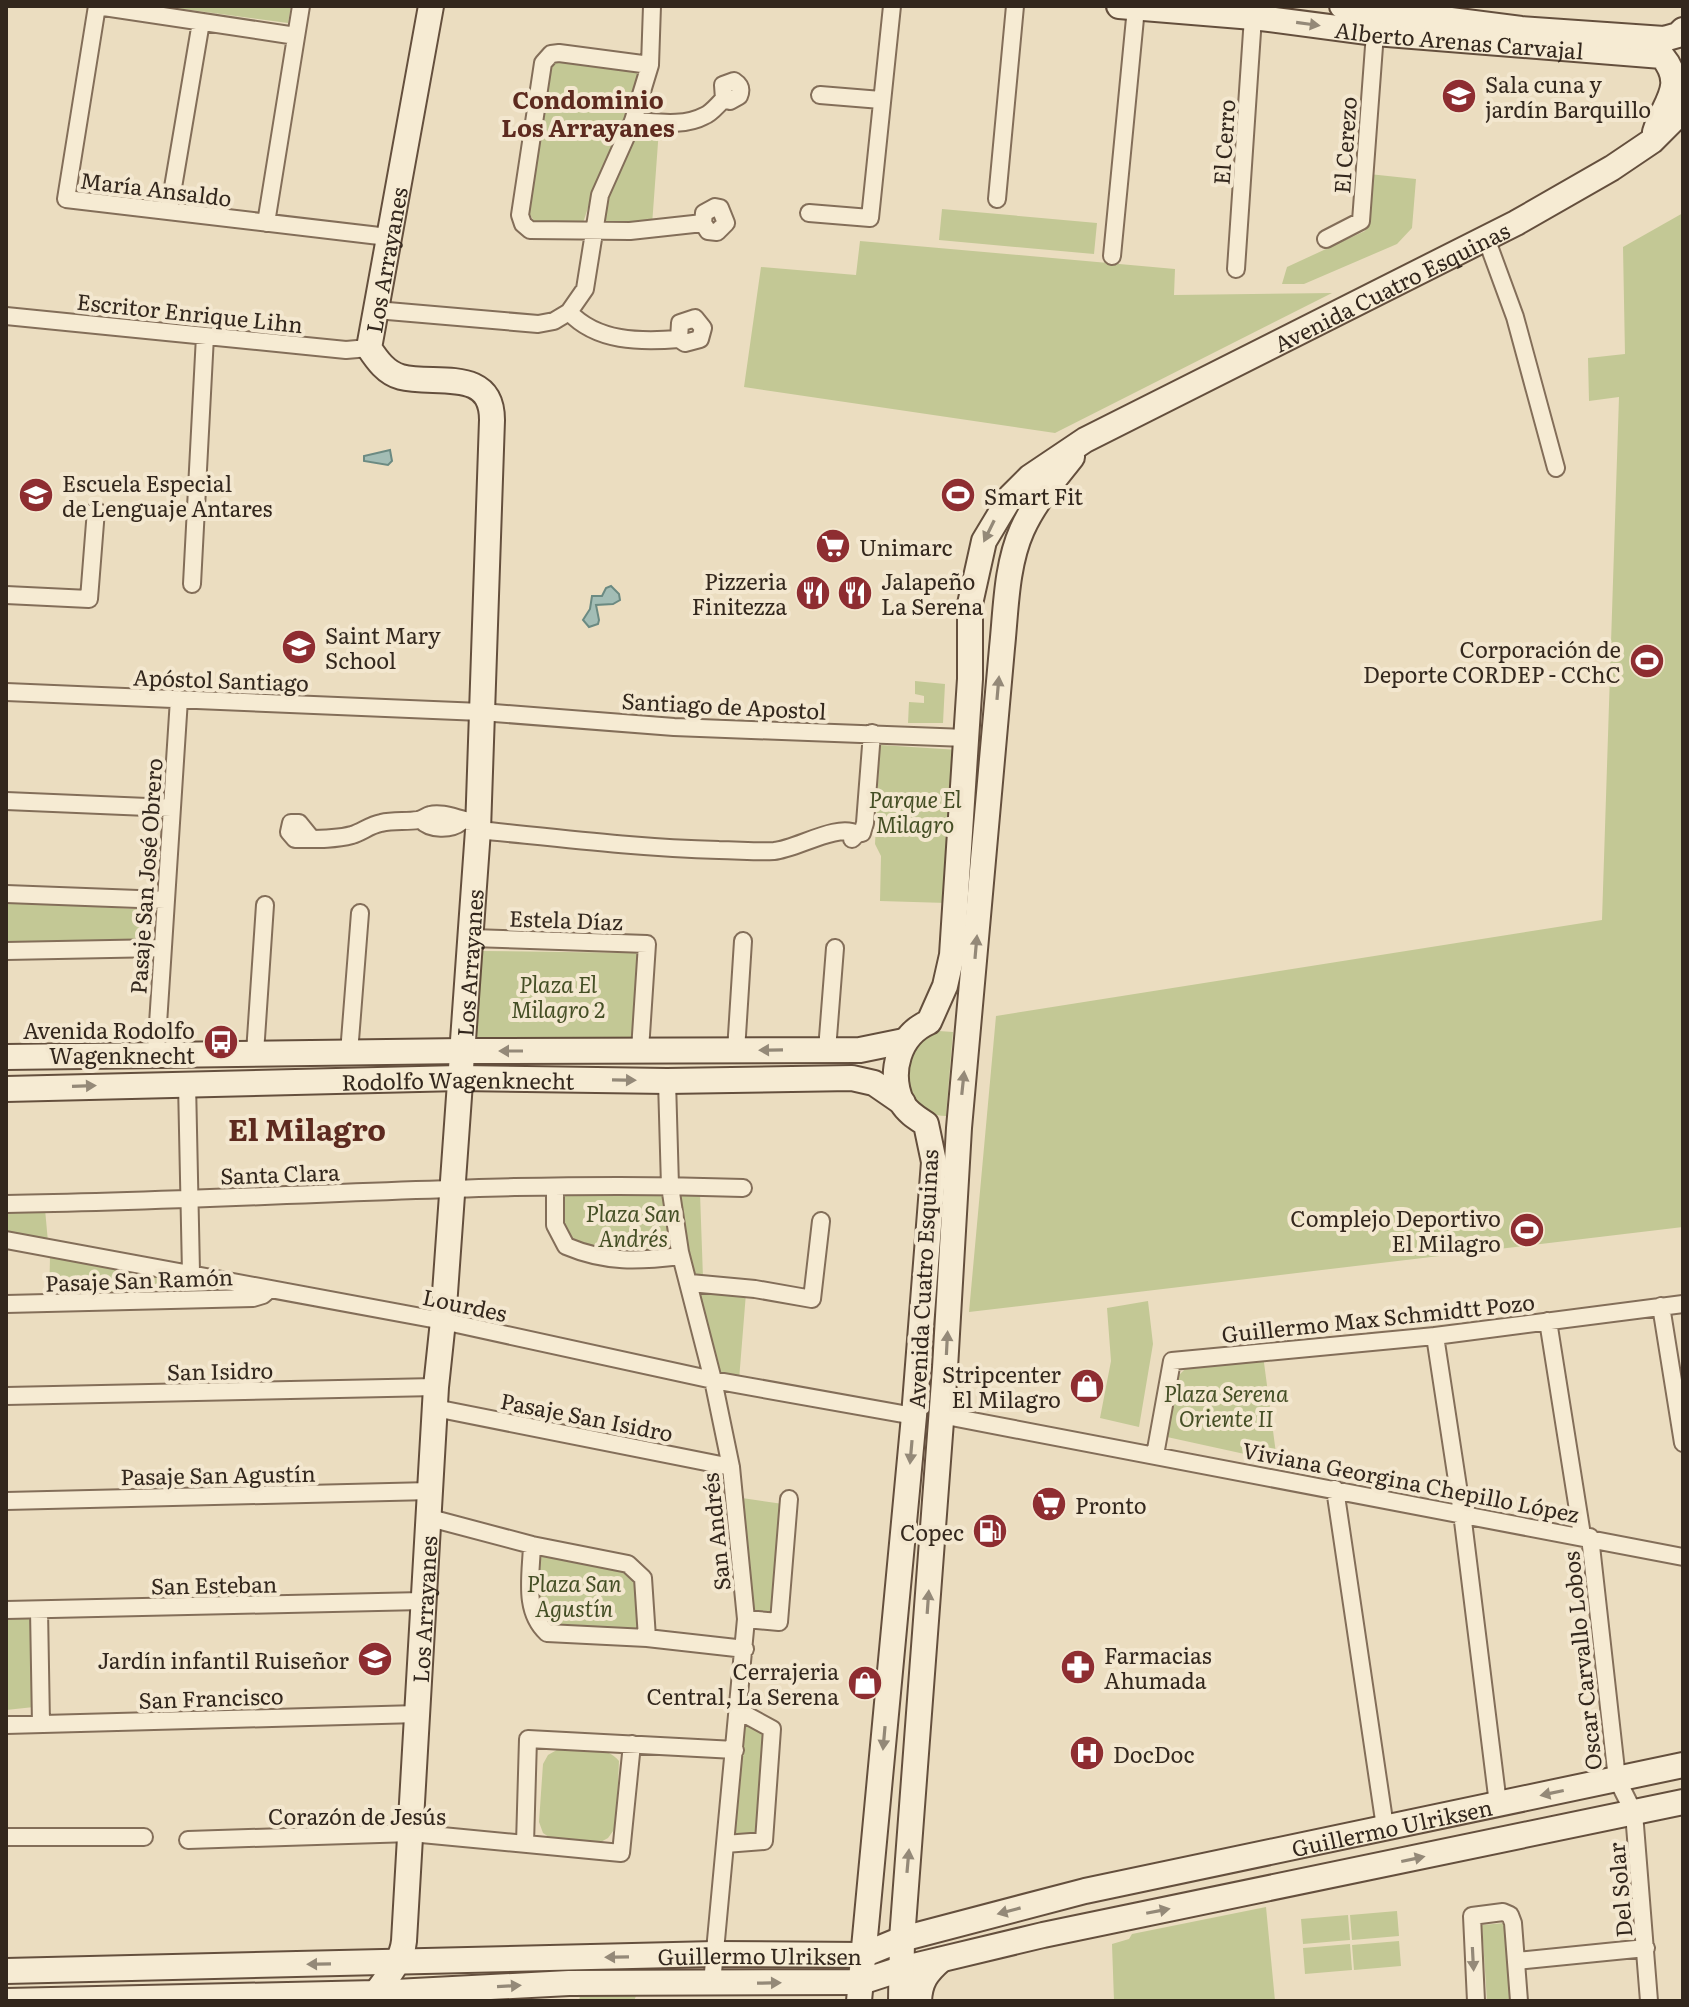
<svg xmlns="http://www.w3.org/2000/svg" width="1689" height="2007" viewBox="0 0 1689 2007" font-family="Literata,serif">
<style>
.green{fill:#c3c895}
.water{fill:#a3bdb5;stroke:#6b8a82;stroke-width:2}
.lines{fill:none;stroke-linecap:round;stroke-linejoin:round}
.street-casing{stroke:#836e59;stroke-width:20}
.secondary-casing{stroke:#644f3d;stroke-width:28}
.street{stroke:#f6ebd3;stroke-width:16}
.secondary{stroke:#f6ebd3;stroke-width:24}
.oneway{fill:#948978}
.labels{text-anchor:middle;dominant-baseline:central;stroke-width:8;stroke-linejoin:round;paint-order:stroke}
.street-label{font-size:22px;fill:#33271d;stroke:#f3e7cf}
.poi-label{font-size:22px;fill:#33271d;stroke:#f3e7cf;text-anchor:start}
.park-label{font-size:22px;font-style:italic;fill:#454f25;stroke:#f3e7cf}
.neighbourhood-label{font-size:24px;font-weight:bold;fill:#5d2a1f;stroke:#f3e7cf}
.district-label{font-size:30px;font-weight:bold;fill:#5d2a1f;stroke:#f3e7cf}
</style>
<rect width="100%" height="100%" fill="#ebddc0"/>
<path class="green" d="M161,6H291L288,23Z
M558,59L638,68C635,109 613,142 598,179C592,195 587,211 582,226L534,221L529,213L547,67Z
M641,127L659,129L652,225H628L603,221L613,181Z
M1369,174L1416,179L1412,228L1397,244L1304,284H1282L1287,267L1365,231L1369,222Z
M942,209L1097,223L1094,254L939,240Z
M1683,213V1227L969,1312L996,1016L1602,920L1619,397L1589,401L1588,358L1625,354L1623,247Z
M860,241L1175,269L1174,295L1332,293L1055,433L744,387L761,267L856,275Z
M915,681L945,684L943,723H908L909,702L924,703V696L915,694Z
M880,745L959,750L947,903L880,901L881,856L875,844Z
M6,901L149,910L148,939L6,942Z
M482,951L637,953L642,958L636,1039H474Z
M939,1031L953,1032L946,1116C898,1115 895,1042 939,1031Z
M665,1192L675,1253L632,1256L570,1242L561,1223V1194Z
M677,1192L700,1193L703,1278H694L686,1251Z
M45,1209L48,1242L6,1234V1210Z
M50,1257L247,1291L49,1301Z
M695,1288L746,1293L739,1380L717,1377Z
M1148,1301L1153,1344L1139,1427L1100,1418L1111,1361L1107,1308Z
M1263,1355L1277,1461L1167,1437L1178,1376L1187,1367Z
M742,1498L783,1504L774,1615L752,1613Z
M537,1551L626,1568L638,1580L642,1633L549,1629L535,1604Z
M6,1617H35L34,1707L6,1710Z
M742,1717L768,1731L761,1838L732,1840Z
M562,1747C580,1749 607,1745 619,1761L616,1827L608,1838L597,1844L555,1841L543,1833L539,1822L543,1764L548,1755Z
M1266,1907L1275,2001H1114L1112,1944L1129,1939L1132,1934Z
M1397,1911L1399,1936L1352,1940L1350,1915Z
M1348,1915L1350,1940L1303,1944L1301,1919Z
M1505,1923L1510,2001H1487L1482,1925Z
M1399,1941L1401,1966L1354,1970L1352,1945Z
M1350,1944L1352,1970L1305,1974L1303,1948Z
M581,1990L634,1994L636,1996L634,2001H579Z"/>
<path class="water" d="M390,450L392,461L388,465L364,461V456Z
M611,586L619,594L620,600L613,604L596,605L599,620L598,624L589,627L583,620L590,609L592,596H602L606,588Z"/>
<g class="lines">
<g class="street-casing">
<path id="street" d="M97,6L66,199L388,237
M97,6L296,36
M650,65L559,53L551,54L543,63L520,215L523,224L530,230L630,231L703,223L708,231L717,232L726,223L720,208L715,207L704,213L703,223
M820,95L881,100
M633,121C655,122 684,127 704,116C712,113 718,104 724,99L730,101L739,96C742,89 740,85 734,81L723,85L724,99
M997,199L1015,6
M169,211L201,22
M809,213L870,218L892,6
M266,223L301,6
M1486,238L1515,317L1556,468
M1326,239L1361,221L1375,33
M1112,256L1136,8
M1236,269L1253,17
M376,310L538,324L554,321L569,312L585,289L600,195L633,121L650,65L652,6
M569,312C597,342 640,342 679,339L680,323L695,318L703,328L700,339L685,343L679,339
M6,316L346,350L369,348
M192,584L205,336
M6,595L89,599L96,510
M6,692L481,712L674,727L966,738
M6,801L171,808
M421,820C430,830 451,830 461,822
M478,830C558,838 638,848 719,850C737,850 756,852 774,851C797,849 837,823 857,834
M312,839L299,823H291L289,832L295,839C313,839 333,840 352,835C362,832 370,825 381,823C394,820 406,822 418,820C423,819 426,816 430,815C444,811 463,822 478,822
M852,839L857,834L862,833L865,823L872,733
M6,894L165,900
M472,938L647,944L640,1050
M6,951L162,948
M827,1050L835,948
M736,1051L743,941
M255,1053L265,905
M349,1053L360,913
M156,1055L179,699
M667,1081L670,1186L680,1252L713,1380L731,1467L746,1619L712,1983
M187,1083L191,1272
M555,1188V1225L566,1246C606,1263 639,1261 681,1256
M6,1204C252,1201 497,1179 743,1188
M6,1240L443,1321L713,1380L914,1416
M690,1283L755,1289L812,1299L821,1221
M6,1304L253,1298L263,1295L270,1289
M1661,1306L1683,1443
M1548,1321L1582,1535
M1435,1336L1462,1513L1498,1804
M6,1396L436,1387
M435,1408L731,1467
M941,1415L1683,1557
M1155,1455L1172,1361L1435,1336L1683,1304
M1335,1489L1385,1827
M6,1501L431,1491
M430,1518L532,1545L628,1564L643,1578L647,1638
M1590,1537L1617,1779L1634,1813L1649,2001
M532,1545C531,1576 523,1611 547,1633L647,1638L745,1649
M6,1610L423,1601
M39,1610L41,1724
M746,1619L779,1622L789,1499
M6,1725L418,1714
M6,1837H144
M188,1840L411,1833L621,1853L632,1744
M525,1844L528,1739L735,1750
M725,1844L764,1841L772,1729L739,1711
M1517,1961L1646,1948
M1476,2001L1472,1916L1503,1912L1510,1915L1513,1923L1519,2001"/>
</g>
<g class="secondary-casing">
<g id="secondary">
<path id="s1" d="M1119,6L1253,17L1375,33L1662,56C1687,86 1664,102 1655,132"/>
<path d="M1342,6L1521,29L1664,39L1678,35L1683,30"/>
<path d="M6,1057L463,1051L860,1050L904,1041"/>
<path id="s2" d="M6,1089L460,1078L667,1081L852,1078L874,1083L903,1103"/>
<path id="s3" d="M6,1971L715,1954L863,1955L902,1939L1085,1891L1683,1765"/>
<path id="s4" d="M376,1993C387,1977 402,1961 404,1941L436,1387L443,1321L478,830L492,420C492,366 434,386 401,377C386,373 377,360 369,348L431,6"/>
<path d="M6,2001L376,1993L569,1983L861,1982L901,1969L1043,1935L1683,1802"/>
<path id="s5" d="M859,2001L914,1416L934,1162L926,1124C917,1118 907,1112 902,1103C888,1072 899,1035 929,1022L945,986L952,955L970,679V604L984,541L1011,496L1030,477L1085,440L1516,223L1612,168L1652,141L1683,110"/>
<path d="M901,2001L902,1939L945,1368L959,1128L1002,648C1006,610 1006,566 1022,530C1034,503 1054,480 1072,457"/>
<path d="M919,2001C920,1982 926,1973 941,1960"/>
</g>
</g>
<use href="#street" class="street"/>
<use href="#secondary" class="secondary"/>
</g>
<defs><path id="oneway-solid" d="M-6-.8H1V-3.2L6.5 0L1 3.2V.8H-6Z" transform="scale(2)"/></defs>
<g class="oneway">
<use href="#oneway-solid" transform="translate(1308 24) rotate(8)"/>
<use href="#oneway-solid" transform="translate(989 531) rotate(116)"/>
<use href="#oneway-solid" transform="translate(998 688) rotate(-85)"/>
<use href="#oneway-solid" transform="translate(976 947) rotate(-85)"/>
<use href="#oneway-solid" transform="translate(771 1050) rotate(179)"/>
<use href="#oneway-solid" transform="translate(511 1051) rotate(180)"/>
<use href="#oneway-solid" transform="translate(624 1080) rotate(1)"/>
<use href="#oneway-solid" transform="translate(963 1083) rotate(-84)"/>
<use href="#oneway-solid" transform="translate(84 1086) rotate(-2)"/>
<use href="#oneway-solid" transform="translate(947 1343) rotate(-87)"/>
<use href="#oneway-solid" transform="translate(911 1452) rotate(95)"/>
<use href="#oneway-solid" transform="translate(928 1602) rotate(-86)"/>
<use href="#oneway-solid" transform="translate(884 1738) rotate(95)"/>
<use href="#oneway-solid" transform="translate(1552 1793) rotate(168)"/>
<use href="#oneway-solid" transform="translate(1413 1859) rotate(-12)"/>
<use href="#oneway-solid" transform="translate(908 1861) rotate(-85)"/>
<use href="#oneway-solid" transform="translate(1009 1911) rotate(165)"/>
<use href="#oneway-solid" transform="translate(1158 1911) rotate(-11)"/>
<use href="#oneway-solid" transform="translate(617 1957) rotate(179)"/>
<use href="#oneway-solid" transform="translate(1473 1959) rotate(87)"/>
<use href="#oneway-solid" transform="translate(319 1964) rotate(179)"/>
<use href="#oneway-solid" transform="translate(769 1983) rotate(-1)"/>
<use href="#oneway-solid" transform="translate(509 1986) rotate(-3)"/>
</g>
<defs>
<g id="school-disc" transform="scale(1.8)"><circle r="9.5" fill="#8e2d31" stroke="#f3e7cf"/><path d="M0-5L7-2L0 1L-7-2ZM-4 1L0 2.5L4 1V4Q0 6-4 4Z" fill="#fff"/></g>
<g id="stadium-disc" transform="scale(1.8)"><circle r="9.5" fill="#8e2d31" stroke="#f3e7cf"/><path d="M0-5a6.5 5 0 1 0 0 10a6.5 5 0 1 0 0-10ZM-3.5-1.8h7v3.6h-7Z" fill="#fff"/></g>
<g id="supermarket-disc" transform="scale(1.8)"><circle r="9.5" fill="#8e2d31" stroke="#f3e7cf"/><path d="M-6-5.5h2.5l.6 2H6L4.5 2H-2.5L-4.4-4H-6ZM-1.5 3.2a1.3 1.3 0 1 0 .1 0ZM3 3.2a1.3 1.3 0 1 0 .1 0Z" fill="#fff"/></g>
<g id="restaurant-disc" transform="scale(1.8)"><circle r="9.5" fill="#8e2d31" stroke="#f3e7cf"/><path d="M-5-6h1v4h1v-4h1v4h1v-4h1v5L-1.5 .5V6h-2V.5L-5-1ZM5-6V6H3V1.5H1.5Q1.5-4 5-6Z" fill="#fff"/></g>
<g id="bus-disc" transform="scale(1.8)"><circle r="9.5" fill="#8e2d31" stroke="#f3e7cf"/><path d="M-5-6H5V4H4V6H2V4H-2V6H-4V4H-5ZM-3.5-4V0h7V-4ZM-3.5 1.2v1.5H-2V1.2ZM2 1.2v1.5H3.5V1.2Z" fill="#fff"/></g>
<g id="shop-disc" transform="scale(1.8)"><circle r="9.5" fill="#8e2d31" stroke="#f3e7cf"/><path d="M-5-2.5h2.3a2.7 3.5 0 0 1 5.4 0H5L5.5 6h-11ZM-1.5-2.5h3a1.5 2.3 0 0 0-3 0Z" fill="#fff"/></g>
<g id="fuel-disc" transform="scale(1.8)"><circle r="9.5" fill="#8e2d31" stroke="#f3e7cf"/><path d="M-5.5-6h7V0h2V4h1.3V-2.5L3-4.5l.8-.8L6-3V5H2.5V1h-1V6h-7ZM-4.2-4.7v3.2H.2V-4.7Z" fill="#fff"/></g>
<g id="pharmacy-disc" transform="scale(1.8)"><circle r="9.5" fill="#8e2d31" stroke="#f3e7cf"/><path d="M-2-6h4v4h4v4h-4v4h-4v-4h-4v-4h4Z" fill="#fff"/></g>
<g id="hospital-disc" transform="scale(1.8)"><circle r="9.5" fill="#8e2d31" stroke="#f3e7cf"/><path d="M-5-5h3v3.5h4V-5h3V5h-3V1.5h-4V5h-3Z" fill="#fff"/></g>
</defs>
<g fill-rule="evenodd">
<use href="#school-disc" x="1459" y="96"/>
<use href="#school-disc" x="36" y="495"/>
<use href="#stadium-disc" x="958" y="495"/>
<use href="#supermarket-disc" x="833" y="546"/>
<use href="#restaurant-disc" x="813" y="593"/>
<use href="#restaurant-disc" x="855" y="593"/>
<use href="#school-disc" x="299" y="647"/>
<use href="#stadium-disc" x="1647" y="661"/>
<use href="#bus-disc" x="221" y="1042"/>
<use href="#stadium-disc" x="1527" y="1230"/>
<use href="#shop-disc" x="1087" y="1386"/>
<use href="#supermarket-disc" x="1049" y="1504"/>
<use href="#fuel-disc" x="990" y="1531"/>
<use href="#school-disc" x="375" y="1659"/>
<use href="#pharmacy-disc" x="1078" y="1667"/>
<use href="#shop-disc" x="865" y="1683"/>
<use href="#hospital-disc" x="1087" y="1753"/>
</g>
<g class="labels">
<g class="street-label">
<text stroke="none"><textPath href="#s1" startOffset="342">Alberto Arenas Carvajal</textPath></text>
<text transform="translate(1223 142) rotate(-86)">El Cerro</text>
<text transform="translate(1344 145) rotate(-86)">El Cerezo</text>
<text transform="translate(156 188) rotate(7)">María Ansaldo</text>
<text stroke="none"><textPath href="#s4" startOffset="1832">Los Arrayanes</textPath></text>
<text stroke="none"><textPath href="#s5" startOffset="1984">Avenida Cuatro Esquinas</textPath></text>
<text transform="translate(190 312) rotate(6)">Escritor Enrique Lihn</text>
<text transform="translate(221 679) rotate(2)">Apóstol Santiago</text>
<text transform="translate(724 705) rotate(3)">Santiago de Apostol</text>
<text transform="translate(145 876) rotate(-86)">Pasaje San José Obrero</text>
<text transform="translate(566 919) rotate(2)">Estela Díaz</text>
<text stroke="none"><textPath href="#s4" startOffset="1040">Los Arrayanes</textPath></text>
<text stroke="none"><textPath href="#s2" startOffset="452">Rodolfo Wagenknecht</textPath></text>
<text transform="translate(280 1173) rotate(-2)">Santa Clara</text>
<text transform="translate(139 1279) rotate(-2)">Pasaje San Ramón</text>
<text transform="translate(922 1279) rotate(-87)">Avenida Cuatro Esquinas</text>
<text transform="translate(465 1304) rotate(12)">Lourdes</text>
<text transform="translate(1378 1317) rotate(-6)">Guillermo Max Schmidtt Pozo</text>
<text transform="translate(220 1370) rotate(-1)">San Isidro</text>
<text transform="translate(587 1416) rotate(11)">Pasaje San Isidro</text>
<text transform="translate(218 1474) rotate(-1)">Pasaje San Agustín</text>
<text transform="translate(1411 1481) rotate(11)">Viviana Georgina Chepillo López</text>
<text transform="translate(715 1532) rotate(-96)">San Andrés</text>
<text transform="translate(214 1584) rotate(-1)">San Esteban</text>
<text stroke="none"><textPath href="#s4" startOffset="392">Los Arrayanes</textPath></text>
<text transform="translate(1581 1661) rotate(-96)">Oscar Carvallo Lobos</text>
<text transform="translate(211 1697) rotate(-2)">San Francisco</text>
<text x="357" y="1815">Corazón de Jesús</text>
<text stroke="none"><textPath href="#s3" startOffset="1402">Guillermo Ulriksen</textPath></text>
<text transform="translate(1619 1890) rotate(-95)">Del Solar</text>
<text stroke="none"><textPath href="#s3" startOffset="754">Guillermo Ulriksen</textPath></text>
</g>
<g class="poi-label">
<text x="1485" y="83">Sala cuna y<tspan x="1485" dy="25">jardín Barquillo</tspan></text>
<text x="62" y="482">Escuela Especial<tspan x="62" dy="25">de Lenguaje Antares</tspan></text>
<text x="984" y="495">Smart Fit</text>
<text x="859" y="546">Unimarc</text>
<text x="787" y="580" text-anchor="end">Pizzeria<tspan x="787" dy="25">Finitezza</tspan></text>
<text x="881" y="580">Jalapeño<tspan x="881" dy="25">La Serena</tspan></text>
<text x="325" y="634">Saint Mary<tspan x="325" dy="25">School</tspan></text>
<text x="1621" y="648" text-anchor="end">Corporación de<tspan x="1621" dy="25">Deporte CORDEP - CChC</tspan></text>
<text x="195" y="1029" text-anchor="end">Avenida Rodolfo<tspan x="195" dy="25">Wagenknecht</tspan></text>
<text x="1501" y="1217" text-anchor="end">Complejo Deportivo<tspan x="1501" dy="25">El Milagro</tspan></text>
<text x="1061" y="1373" text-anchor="end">Stripcenter<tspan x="1061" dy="25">El Milagro</tspan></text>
<text x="1075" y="1504">Pronto</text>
<text x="964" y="1531" text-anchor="end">Copec</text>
<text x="1104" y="1654">Farmacias<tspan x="1104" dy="25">Ahumada</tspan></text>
<text x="349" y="1659" text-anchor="end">Jardín infantil Ruiseñor</text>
<text x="839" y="1670" text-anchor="end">Cerrajeria<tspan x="839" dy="25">Central, La Serena</tspan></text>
<text x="1113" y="1753">DocDoc</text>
</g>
<g class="park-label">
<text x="915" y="798">Parque El<tspan x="915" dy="25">Milagro</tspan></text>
<text x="558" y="983">Plaza El<tspan x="558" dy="25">Milagro 2</tspan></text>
<text x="633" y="1212">Plaza San<tspan x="633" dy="25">Andrés</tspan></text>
<text x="1226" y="1392">Plaza Serena<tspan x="1226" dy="25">Oriente II</tspan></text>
<text x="574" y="1582">Plaza San<tspan x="574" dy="25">Agustín</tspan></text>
</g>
<g class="neighbourhood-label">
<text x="588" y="98">Condominio<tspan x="588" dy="28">Los Arrayanes</tspan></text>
</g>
<g class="district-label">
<text x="307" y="1128">El Milagro</text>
</g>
</g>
<rect width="1689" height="2007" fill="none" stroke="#33271d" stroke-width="16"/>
</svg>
